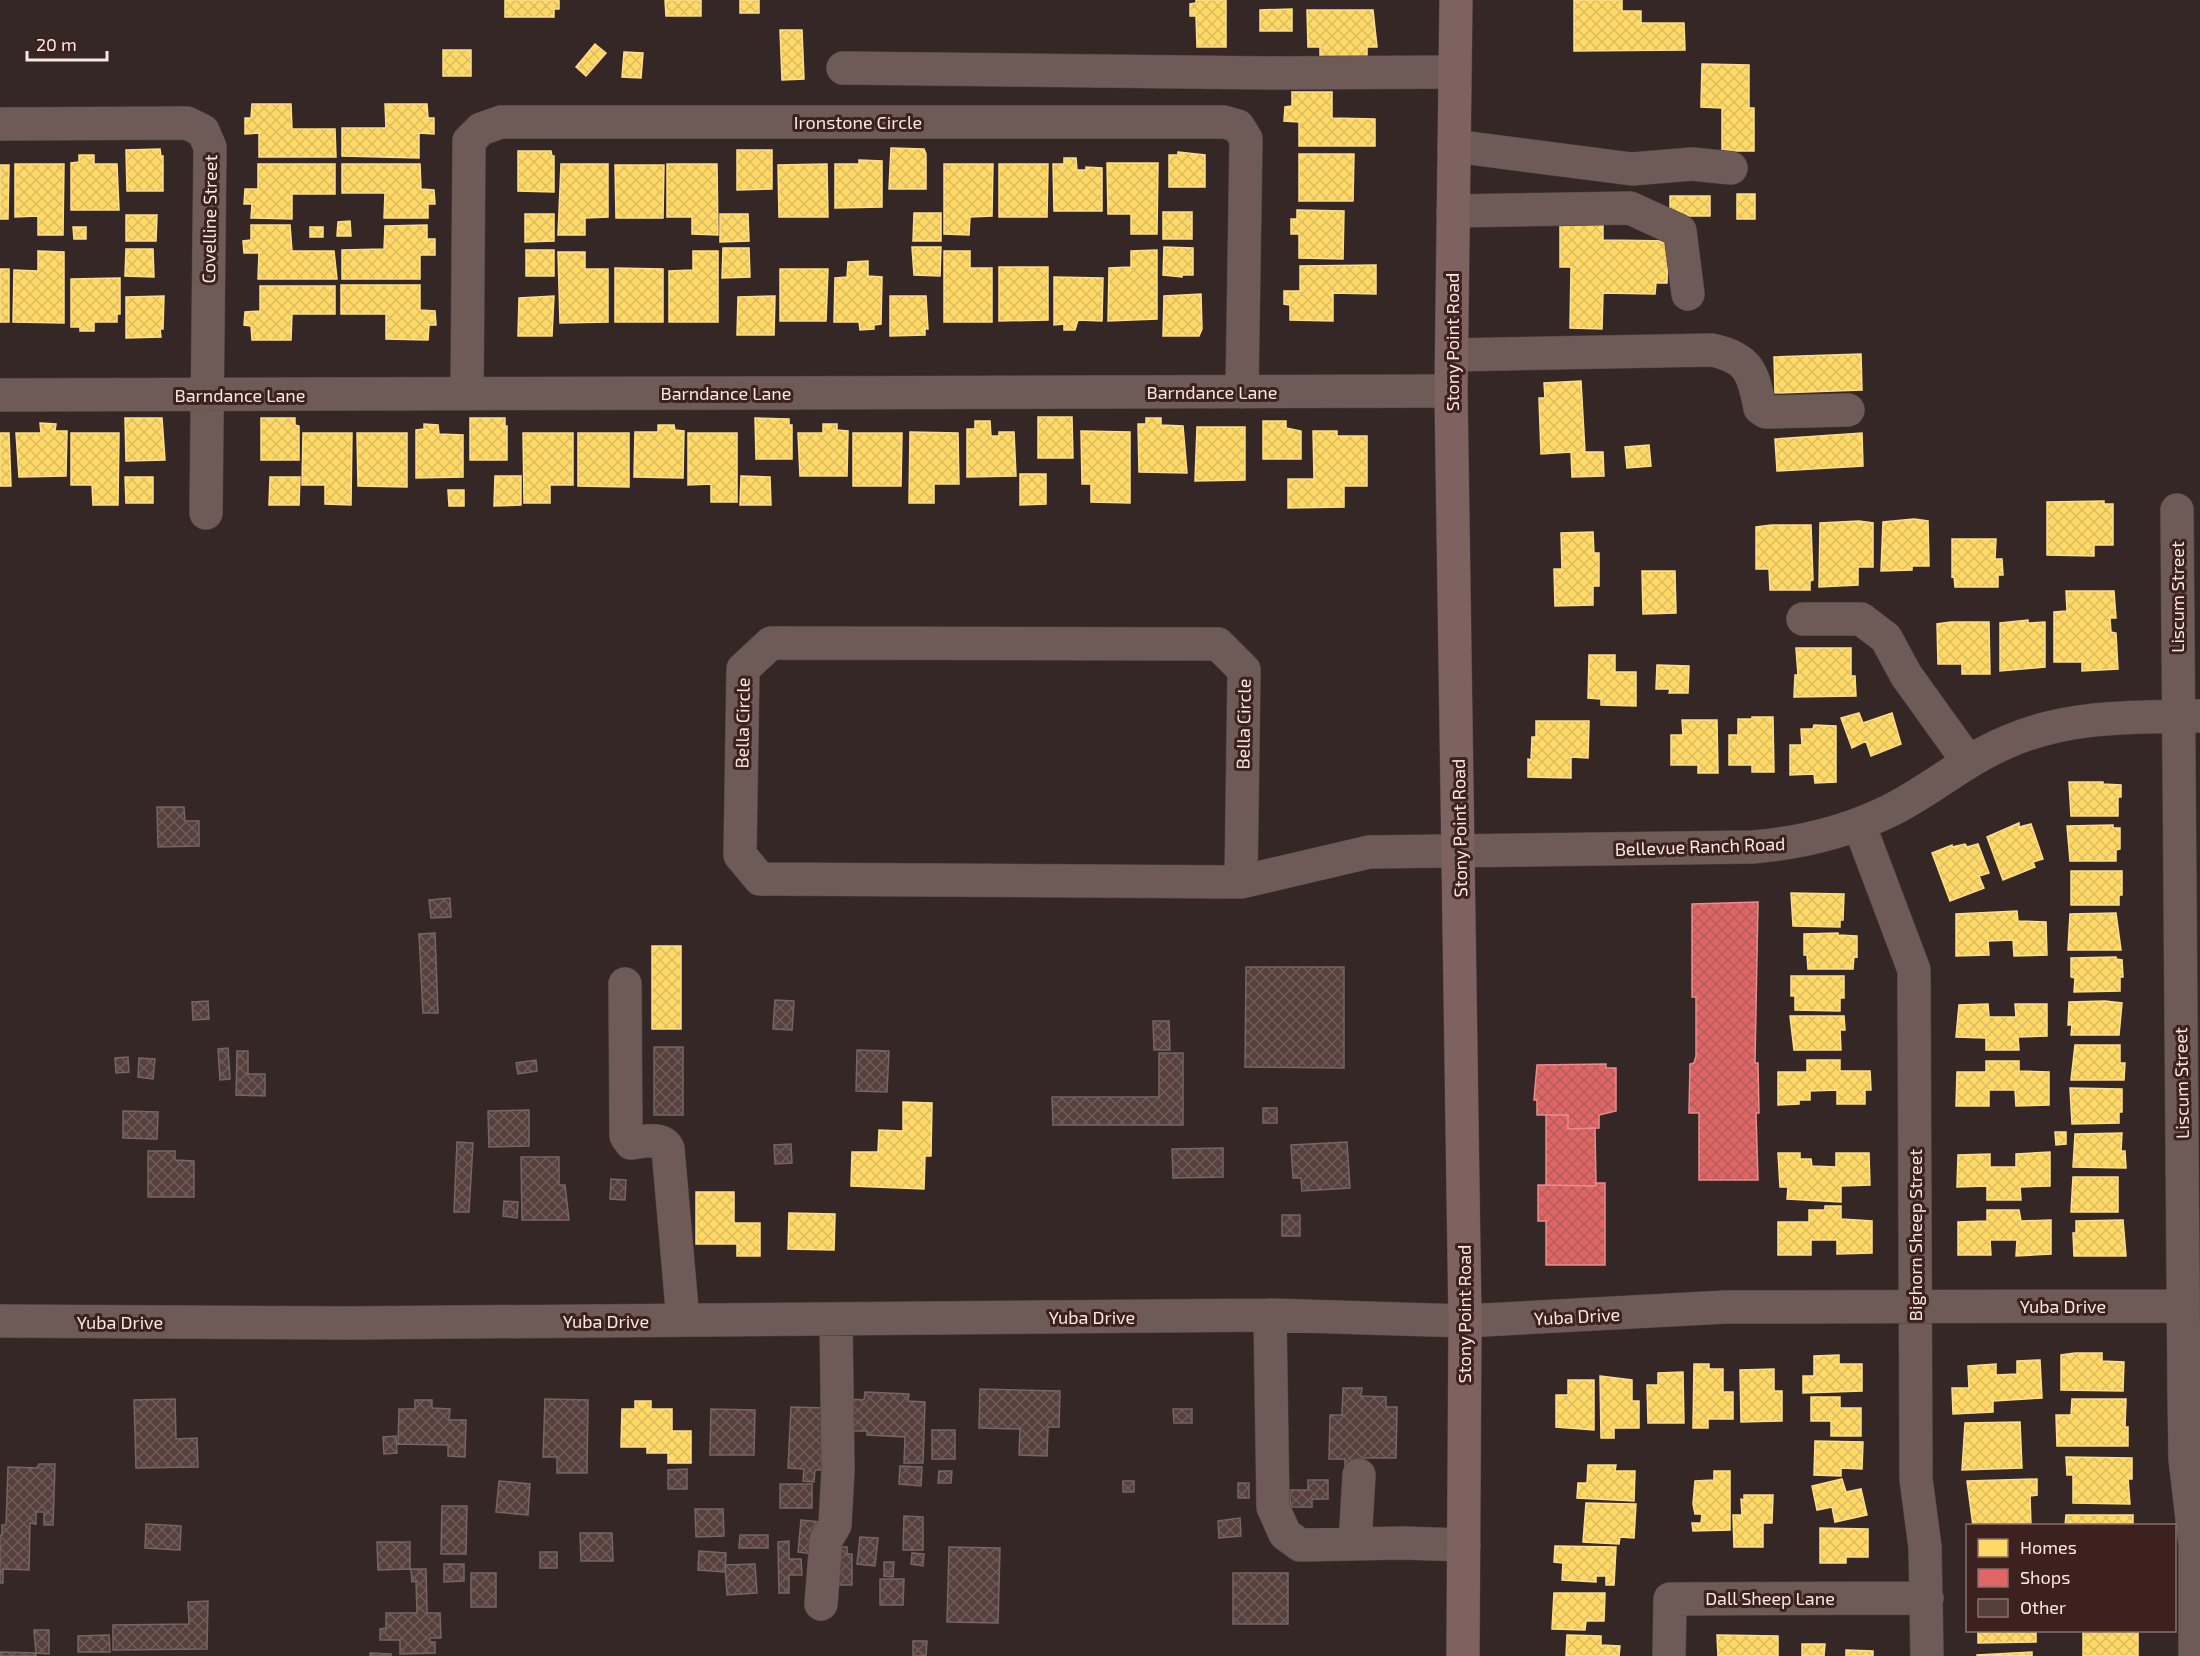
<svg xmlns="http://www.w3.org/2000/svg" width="2200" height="1656" viewBox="0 0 2200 1656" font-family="'Exo 2',sans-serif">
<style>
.homes{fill:url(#homes-cross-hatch);stroke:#fedd8c;stroke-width:1.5}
.shops{fill:url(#shops-cross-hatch);stroke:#e88d8c;stroke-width:1.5}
.building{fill:url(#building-cross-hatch);stroke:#736665;stroke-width:1.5}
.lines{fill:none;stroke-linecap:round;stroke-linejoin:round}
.minor-casing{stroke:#4f4341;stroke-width:34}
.major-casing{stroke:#4f4341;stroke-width:34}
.minor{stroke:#6e5a57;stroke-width:33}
.major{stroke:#7e625f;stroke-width:33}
.labels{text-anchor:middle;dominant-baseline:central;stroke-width:6;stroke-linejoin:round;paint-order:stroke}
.street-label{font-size:18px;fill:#fae7e4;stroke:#3c211e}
</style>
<defs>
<pattern id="homes-cross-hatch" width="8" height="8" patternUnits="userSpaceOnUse" patternTransform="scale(1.5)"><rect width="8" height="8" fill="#ffd966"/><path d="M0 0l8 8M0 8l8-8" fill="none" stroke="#dbbb5f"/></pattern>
<pattern id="shops-cross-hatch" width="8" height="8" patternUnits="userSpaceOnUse" patternTransform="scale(1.5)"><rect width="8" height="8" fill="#e06666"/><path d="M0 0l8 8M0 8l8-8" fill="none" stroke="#b35c5c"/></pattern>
<pattern id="building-cross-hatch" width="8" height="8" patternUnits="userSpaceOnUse" patternTransform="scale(1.5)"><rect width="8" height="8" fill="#573f3c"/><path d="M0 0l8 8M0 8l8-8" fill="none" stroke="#705b58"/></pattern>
</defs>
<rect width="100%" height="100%" fill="#352725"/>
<path class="homes" d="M505,0H559V9H554V17H505Z
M665,0H701V16H666Z
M740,0H759V13H740Z
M1196,0H1226V47H1197L1196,16H1190V4L1196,3Z
M1574,0H1622V11H1641V23H1684L1685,50L1574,51Z
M1292,9V31H1260V10Z
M1307,10H1373L1377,47H1367V64L1320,65V47H1308Z
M780,30H802L804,79L782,80Z
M595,44L606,53L586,76L576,67Z
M443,50H471V76H443Z
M624,52L643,53L641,78L622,77Z
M1702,64L1749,65V108H1754V151H1722V108L1701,107Z
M1292,92H1332V118L1375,119V146H1299V122L1284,121L1285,107L1292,106Z
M252,104H291L292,129H335L336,157H259V133L245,134V118H251Z
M385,104H427L428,118H434V134L419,133V158L342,156V128H386Z
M891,148L924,149L926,154V189H889Z
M160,149L161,156H163V191H127L126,150Z
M737,150H772V189L737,190Z
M518,151H551L552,156H554V192L518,191Z
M1178,152L1205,155V187H1169V155H1178Z
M1299,154H1354L1353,201H1299Z
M79,155H94V164H117L119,210H71V163L79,162Z
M1064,158H1076L1077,170H1086V167L1102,168V211H1054L1053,164H1064Z
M859,160L882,161V207L835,208V164H859Z
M1107,163H1158L1157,234H1131V214H1108Z
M15,164H64L63,235H38V216L15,217Z
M258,164H335V194H292V219L251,218L252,204H244L245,189H258Z
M342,164H420L421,189L434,190L435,204H428V218H384L385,193H342Z
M561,164H608V217L585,218V235H558Z
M667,164H717L718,235L692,234V217H667Z
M827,164L828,217H779L778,165Z
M944,164H993L992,216L970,217L969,235L944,234Z
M999,164H1048L1047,217H999Z
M0,165H9L8,219H0Z
M615,165H664L663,218H616Z
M1737,194H1755V219H1737Z
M1670,196H1710V216H1670Z
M1297,210L1344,211L1343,259L1299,258V234H1291V219H1297Z
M1163,212H1192V239H1163Z
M914,213H941V241H913Z
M525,214H554V241L525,242Z
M720,214H748L749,241L720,242Z
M126,215H157L156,241H126Z
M1560,219L1603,220V240L1668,241L1667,283H1656L1655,294L1603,293L1602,329L1570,328L1571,267H1560Z
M350,221L351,236H337L338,222Z
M251,225H290L292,251H334L337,279H258L259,253H244L243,241L251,240Z
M427,225V239H435V255H420V279H342V250L384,249L385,226Z
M73,227H86V239H74Z
M310,227H323V237H310Z
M912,247H941L940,276L914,275Z
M1164,247L1193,248V275H1182V277L1163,275Z
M723,248H749L750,277L722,278Z
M126,249H153L154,277L125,276Z
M526,250H554V276H526Z
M1157,250V319L1108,321L1109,268L1131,267V251Z
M38,251L64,252V323L13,322L14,270L38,271Z
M693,251H718V322H669V271L693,270Z
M944,251H970V268H992V322H944Z
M558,252H585V269H608V322L560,323Z
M868,261V276L882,277L881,324L874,325V329L860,330L859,322H834L835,278L847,277L848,262Z
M1376,265V294L1333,293V321L1290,320V305L1284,304V291H1300V266Z
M999,267H1048V320L999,321Z
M615,268L663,269V322H615Z
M0,269H9V322H0Z
M780,269H828L826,321H780Z
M1054,277L1103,278L1102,321L1078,320L1075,330H1064V324L1054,325Z
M120,278V314H117V322H94V331H80V327H71V279Z
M341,285H420V310L435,311L436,325H429L428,340L386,339V314H341Z
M260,286H335V314H292L291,340H252L251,326L244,325L245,312L260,311Z
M1201,294L1202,329L1199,336H1163L1164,296Z
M164,296L163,329H160L161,337L126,338V297Z
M554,296L552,336H518L519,298Z
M775,296L774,335H737L738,297Z
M890,296H926L928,329H925V335L890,336Z
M1861,354L1862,390L1775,393L1774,357Z
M1581,381L1585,452H1603L1604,476L1572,477L1571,452L1541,454L1539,398H1545L1544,383Z
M1038,417H1072L1073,458H1038Z
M125,418H162L165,460L126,461Z
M261,418H295V425L299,426V460H261Z
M470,418H505V426H507V460H470Z
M755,418L789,419V425H792V459H756Z
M1146,418H1161V425L1183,426L1187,473L1139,472L1138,424H1146Z
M975,421H990L991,436H999V432H1014L1016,476L967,477V429H975Z
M1263,421H1286V428L1301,431V459H1263Z
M40,423L56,424L55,431H67L66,476L19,477L16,433H41Z
M424,424L438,425L439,434L463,435V477L416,478V430L424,429Z
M823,424H837V430L848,431L847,476H800L798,433H823Z
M658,425H674L675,430L684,431L683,478L634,477L635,432H658Z
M1197,427H1245V480L1195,481Z
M1081,431L1130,432V503L1091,502V484H1082Z
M1313,431H1337V436H1367V486H1344V507L1288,508V479H1314Z
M910,432L958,433L959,484H934V503H909Z
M0,433H9L11,486H0Z
M71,433H119L118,505H93L92,485H71Z
M303,433H352L351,505L325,504V485H302Z
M357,433H407V487L358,486Z
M523,433H573V485H550V503H524Z
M578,433H629V487L578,486Z
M688,433H737V502H711V484L688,485Z
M853,433H902L901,486H853Z
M1862,433L1863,466L1777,471L1775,439Z
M1649,445L1651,466L1627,468L1625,447Z
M1020,474H1046V504L1020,505Z
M495,476H521V505L494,506Z
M741,476L770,477L771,505H740Z
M125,477H153V503H126Z
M270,477H300L299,505H269Z
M448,490H464V506H449Z
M2104,501V504H2113V545H2094V556L2047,555V502Z
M1914,519L1928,521L1929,566H1912V570L1881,571L1883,522Z
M1859,521L1873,523V567H1858V585L1819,587L1820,523Z
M1772,525H1811L1813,580L1810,581V590H1770L1769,569H1756V527Z
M1593,532L1594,553H1599V586H1593V605L1555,606L1554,569H1562L1561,533Z
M1952,539H1996L1995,559H2002L2003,575H1998V587H1955L1954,576L1952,577Z
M1642,571H1675L1676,613L1643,614Z
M2066,591H2114L2116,618H2110L2111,632L2116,633L2118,669L2082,671V662H2054V612L2067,611Z
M2028,620V623L2045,622V667L2000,671V623Z
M1951,622H1989L1990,674H1962V664H1938L1937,624Z
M1796,648H1851V676H1855L1856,696L1794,697L1795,675H1798Z
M1589,655H1615V672H1636V706L1601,705V699L1588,698Z
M1657,665L1689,666L1688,693H1669L1670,689H1656Z
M1859,713L1863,723L1892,713L1901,744L1871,756L1866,741L1852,748L1841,718Z
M1752,717H1773L1774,772H1752V765H1729V735H1738V719H1752Z
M1682,720H1717L1718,773H1698V765H1671V735H1683Z
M1536,721H1589L1588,758L1571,757V778L1528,777V759L1531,760L1532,737H1536Z
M1814,725L1836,726V782L1815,783L1814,774L1790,775V745H1802L1801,729H1813Z
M2069,782H2103V784L2121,785V797H2118V816H2071Z
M2019,823V827L2031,824L2043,859L2033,862L2035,867L2003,880L1987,837Z
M2113,825V828H2120V849L2116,850V861H2070L2067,826Z
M1965,844L1967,847L1978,844L1989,873L1979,876L1984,888L1950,901L1932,853L1952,845V847Z
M2071,871H2122V895H2119V905H2071Z
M1791,893L1844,894L1843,920H1840V927L1793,926Z
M2017,911L2018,921L2046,922L2047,955L2014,956L2013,940L1988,941L1989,955L1956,956V914Z
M2116,913L2121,950H2068L2070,914Z
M1838,933V935L1857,936V957L1854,956L1853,969H1808L1807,955H1804V934Z
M652,946H681V1029H652Z
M2116,957V959L2122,960L2123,977H2120V991L2074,992L2075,978L2071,977V958Z
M1791,976H1844V998H1840V1011L1795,1010V996H1791Z
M2105,1001L2122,1003L2119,1035H2071L2072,1025H2068L2069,1002Z
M1988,1004L1989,1017H2016L2015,1004H2047V1036L2018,1037L2019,1050H1986V1038L1956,1037L1959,1005Z
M1790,1016H1844L1845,1030H1840L1841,1050H1794Z
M2075,1045H2120V1063H2125L2124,1080H2071Z
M1807,1060H1840V1071H1870L1871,1090H1865V1104H1837V1090L1810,1091V1100H1799V1104L1778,1105V1072H1807Z
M1986,1061H2019V1071L2049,1072V1105L2016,1106L2015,1090H1989V1106H1956L1957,1072H1986Z
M2070,1088L2122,1089V1112H2119V1123L2072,1124Z
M903,1102L932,1103L931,1156H925L924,1189L851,1186L852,1152H878L879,1130L903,1131Z
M2055,1132H2066V1144L2056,1145Z
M2122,1133L2121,1151H2125L2126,1168L2073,1167L2075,1134Z
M2050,1152V1186L2020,1187L2021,1200H1987V1186L1957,1187L1958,1155L1990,1154V1167H2016V1154Z
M1778,1153H1800V1159H1811L1812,1166L1836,1167V1153H1869L1870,1185L1841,1186V1202L1787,1199L1788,1187H1780Z
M2073,1177H2118V1212H2071Z
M696,1192H734V1223H760V1256H737V1244H696Z
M1825,1206H1841V1219L1872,1221V1253L1837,1254V1240H1811V1255H1778V1222H1809V1210H1825Z
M1987,1210H2019L2021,1221L2051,1220V1254L2016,1256L2017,1240H1990L1991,1255H1958V1222L1987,1221Z
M789,1213L835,1214L834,1250L788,1249Z
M2123,1220L2126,1256H2074L2073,1233H2076V1221Z
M2075,1353H2102V1361L2124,1362L2123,1391L2061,1390V1355Z
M1839,1355V1364H1862V1391L1803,1393V1376H1814V1356Z
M2040,1360L2042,1398L1993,1401V1412L1953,1414L1952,1388H1969L1968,1366L1996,1364V1375L2017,1374V1361Z
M1694,1364H1709V1369H1723V1392H1733V1419H1708V1428H1693Z
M1774,1369V1391H1782V1421L1741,1422L1740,1370Z
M1683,1372L1684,1423H1648L1647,1385H1658V1373Z
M1600,1376L1632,1380V1401H1639V1428H1614V1438H1601Z
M1568,1380H1594V1430L1556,1427V1395H1568Z
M1811,1397H1840V1408H1861V1436H1831V1421H1811Z
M2072,1399H2126L2125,1427H2128V1446H2057L2056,1415H2071Z
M635,1401H651V1409H672V1431H691V1463H668V1453H647V1447H621L622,1409H635Z
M2020,1422L2022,1468L1962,1470L1965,1423Z
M1815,1441L1863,1442L1862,1469L1841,1468V1476L1814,1475Z
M2066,1457L2132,1458V1479H2128L2130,1504L2073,1503V1475H2067Z
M1588,1465H1616L1615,1471H1635L1634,1501L1577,1498L1578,1483H1587Z
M1714,1471H1730V1530L1693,1531L1692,1523H1701L1702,1514H1695L1693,1504L1695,1481L1714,1480Z
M1842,1479L1846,1492L1861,1489L1867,1515L1835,1522L1832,1507L1817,1510L1812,1486Z
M2037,1479V1495L2030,1496L2031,1525L1973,1526L1967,1481Z
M1744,1495H1773L1772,1523H1763V1547H1734L1733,1515H1742L1741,1499L1744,1500Z
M1586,1503L1636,1504L1634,1538L1620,1537L1619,1544L1583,1542Z
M2066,1515H2133V1526H2065Z
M1820,1528L1868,1529V1557H1846V1563H1820Z
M1555,1546L1616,1547L1614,1585H1606V1576H1596V1582L1562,1580L1563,1563L1554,1562Z
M1554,1593H1605L1604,1621H1586L1585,1630L1552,1629Z
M1978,1630H2036V1642L1978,1643Z
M2083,1630H2138V1656H2083Z
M1567,1635L1601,1636V1645L1620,1646L1619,1656H1566Z
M1717,1635L1778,1636V1656H1718Z
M1802,1644H1825L1824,1656H1802Z
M1846,1650L1873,1651V1656H1846Z
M2032,1652V1656H1977V1655Z"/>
<path class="shops" d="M1758,902L1755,1063H1758L1759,1113H1756L1758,1180H1699V1113H1689L1690,1064L1694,1063L1696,1056V997H1692V904Z
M1606,1064V1068H1616V1111L1599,1115V1128L1568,1129V1115H1537V1100H1534L1537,1065Z
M1546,1115H1568V1129L1595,1128L1596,1186L1546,1185Z
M1596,1183H1605V1265H1546V1221H1538V1185L1596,1186Z"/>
<path class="building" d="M157,807H184L185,821H199V846L158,847Z
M450,898L451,917L431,918L429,900Z
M435,933L438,1013H423L419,934Z
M1246,967H1344V1068L1245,1067Z
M775,1000L794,1001L792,1030L773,1029Z
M208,1001L209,1019L193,1020L192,1002Z
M1153,1021H1169L1170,1050H1154Z
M654,1047H683V1115H654Z
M228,1048L230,1079L220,1080L218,1049Z
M857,1050L889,1051L887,1092L856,1091Z
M237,1051H248V1074H265V1096L236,1095Z
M1159,1053H1183V1125H1053L1052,1097H1159Z
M128,1057L129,1072L116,1073L115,1058Z
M139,1058L155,1059L153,1079L138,1077Z
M536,1060L537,1071L518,1074L516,1063Z
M1263,1108H1277V1123H1263Z
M529,1110V1146L489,1147L488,1111Z
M123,1111L158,1112L157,1139L123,1138Z
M457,1142L473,1143L469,1212H454Z
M1347,1142L1350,1188L1302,1191L1301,1178H1293L1291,1145Z
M791,1144L792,1163L775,1164L774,1145Z
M1223,1148V1177L1173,1178L1172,1149Z
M148,1151H175V1160L194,1161V1197H148Z
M521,1157H559V1185H565L569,1220H522Z
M611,1179L626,1180L625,1200L610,1199Z
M504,1201L518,1202L517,1218L503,1216Z
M1282,1215H1300V1236H1282Z
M1343,1388H1362L1361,1396L1386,1397V1407H1397L1396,1458H1365L1359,1471H1345V1459H1329L1330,1415H1342Z
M980,1389L1060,1391L1059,1427H1048L1047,1456L1019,1455L1020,1429L979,1428Z
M865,1392L909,1394L908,1401L925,1402L923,1463H904L905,1437L867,1435V1431H850L851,1399L864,1400Z
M175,1399L176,1439L197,1438L198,1467L136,1468L134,1400Z
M545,1399L588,1400L587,1473H557V1457H543Z
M415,1400H432V1408L450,1409L449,1420H466L465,1457L448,1456V1445L398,1444L399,1409H415Z
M791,1407L828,1408L825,1470H815L814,1482L803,1481L804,1469L788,1468Z
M711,1409L755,1410L754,1455H710Z
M1173,1409H1192V1423H1174Z
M932,1430H955V1459H932Z
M396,1436L397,1453L384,1454L383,1437Z
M39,1464H55L53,1525H44V1512H36V1524L30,1523L29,1570L3,1569V1583H0V1535H2V1525H6L8,1467L37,1468Z
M900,1466L922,1467L921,1486L899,1484Z
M687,1469V1489H668V1470Z
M939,1471H952L951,1483H938Z
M1308,1480H1328V1499H1312V1507H1291L1289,1490H1308Z
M499,1481L530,1484L528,1515L496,1512Z
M1123,1481H1134V1492H1123Z
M1238,1483H1249V1498H1238Z
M780,1484H812V1508H780Z
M442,1506H467L466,1554H441Z
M695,1509H723L724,1536L696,1537Z
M904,1516L923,1517V1550H903Z
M1240,1518L1241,1536L1219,1538L1218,1521Z
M801,1520L820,1522L814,1554L798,1552Z
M146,1524L181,1526L180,1550L145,1548Z
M580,1533H612L613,1561H581Z
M740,1535H768V1548H739Z
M860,1537L878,1538L875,1566L857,1564Z
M789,1541V1559H801L802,1575H789V1593H779L778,1542Z
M377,1542H410V1569L378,1570Z
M837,1547H847V1554H852V1585H832Z
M949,1547L1000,1548L998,1623L947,1622Z
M699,1551L726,1553L725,1572L698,1570Z
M540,1552H557V1568H540Z
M912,1553L924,1554L923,1566L911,1564Z
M884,1562H894L893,1577L884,1576Z
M444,1564H464V1581L444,1582Z
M755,1564L757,1593L727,1595L725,1565Z
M411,1569H426L427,1613H440L441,1638H430V1642H435V1653L400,1654V1640H380V1629L386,1628V1613H417L416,1581L412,1582Z
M471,1573H496V1607H471Z
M1233,1573H1288V1624H1233Z
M880,1579H904L903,1605H880Z
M208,1601L207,1649L113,1650V1625L189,1624L188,1602Z
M34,1630H49V1654L36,1653Z
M109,1635L110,1652H78V1636Z
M913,1641H927L926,1656H913Z
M0,1652L36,1653V1656H0Z
M370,1653L391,1654V1656H370Z"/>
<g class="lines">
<g class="minor-casing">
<path id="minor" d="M843,68L1271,73L1455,72
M0,124L187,123L203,131L210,147L206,513
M1454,146L1632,169L1692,164L1731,168
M1453,211L1630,208L1680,231L1688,294
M1452,355L1712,350C1749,358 1753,372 1760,408L1766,412L1848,410
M467,394L469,141L481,129L501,122H1224L1238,126L1246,139L1242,392
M0,395L1451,391
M2177,510L2184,1397L2185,1459L2195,1545V1656
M1803,619H1861L1886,638L1906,675L1967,760
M1859,824L1914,970L1916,1479L1925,1547L1927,1656
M1241,882L1244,670L1218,644L771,643L743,669L740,855L760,879L1241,882L1369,852L1753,847C1801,843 1846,832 1889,811C1930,791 1964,760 2007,742C2068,715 2135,717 2200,716
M625,984L626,1136L631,1143C644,1142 662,1136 668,1149L683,1320
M1270,1315L1273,1507L1285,1534L1300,1545L1402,1543L1464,1545
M0,1321L351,1323L1270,1315L1465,1321L1726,1307L2183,1306
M1355,1544L1359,1475
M821,1604L826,1540L835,1525L838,1470L836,1319
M1669,1656L1670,1599L1927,1598"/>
</g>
<g class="major-casing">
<path id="major" d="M1456,0L1451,391L1465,1321L1463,1656"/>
</g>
<use href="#minor" class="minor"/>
<use href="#major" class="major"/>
</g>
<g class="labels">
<g class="street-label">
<text x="858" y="122">Ironstone Circle</text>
<text transform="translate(209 219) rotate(-89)">Covelline Street</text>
<text transform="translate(1452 342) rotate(-90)">Stony Point Road</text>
<text x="1212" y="392">Barndance Lane</text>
<text x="726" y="393">Barndance Lane</text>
<text x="240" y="395">Barndance Lane</text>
<text transform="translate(2177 597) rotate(-90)">Liscum Street</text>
<text transform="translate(742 723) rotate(-89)">Bella Circle</text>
<text transform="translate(1243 724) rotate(-89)">Bella Circle</text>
<text transform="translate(1459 828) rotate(-91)">Stony Point Road</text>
<text transform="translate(1700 846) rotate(-2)">Bellevue Ranch Road</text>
<text transform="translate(2181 1083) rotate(-91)">Liscum Street</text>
<text transform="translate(1915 1235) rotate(-90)">Bighorn Sheep Street</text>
<text x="2063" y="1306">Yuba Drive</text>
<text transform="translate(1464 1314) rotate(-90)">Stony Point Road</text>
<text transform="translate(1577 1316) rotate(-3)">Yuba Drive</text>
<text x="1092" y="1317">Yuba Drive</text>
<text x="606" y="1321">Yuba Drive</text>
<text x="120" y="1322">Yuba Drive</text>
<text x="1770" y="1598">Dall Sheep Lane</text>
</g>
</g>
<rect x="1966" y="1524" width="210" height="108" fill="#3c211e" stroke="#88706d" stroke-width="1.5"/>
<rect x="1978" y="1539" width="30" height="18" fill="#ffd966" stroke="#88706d" stroke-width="1.5"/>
<text x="2020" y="1554" font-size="18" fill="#fae7e4">Homes</text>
<rect x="1978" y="1569" width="30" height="18" fill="#e06666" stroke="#88706d" stroke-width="1.5"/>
<text x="2020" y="1584" font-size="18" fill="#fae7e4">Shops</text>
<rect x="1978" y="1599" width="30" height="18" fill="#573f3c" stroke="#88706d" stroke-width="1.5"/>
<text x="2020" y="1614" font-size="18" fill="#fae7e4">Other</text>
<path d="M27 51v9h80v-9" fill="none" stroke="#fae7e4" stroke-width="3"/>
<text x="36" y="51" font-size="18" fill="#fae7e4" stroke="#3c211e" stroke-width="4.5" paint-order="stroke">20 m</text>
</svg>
